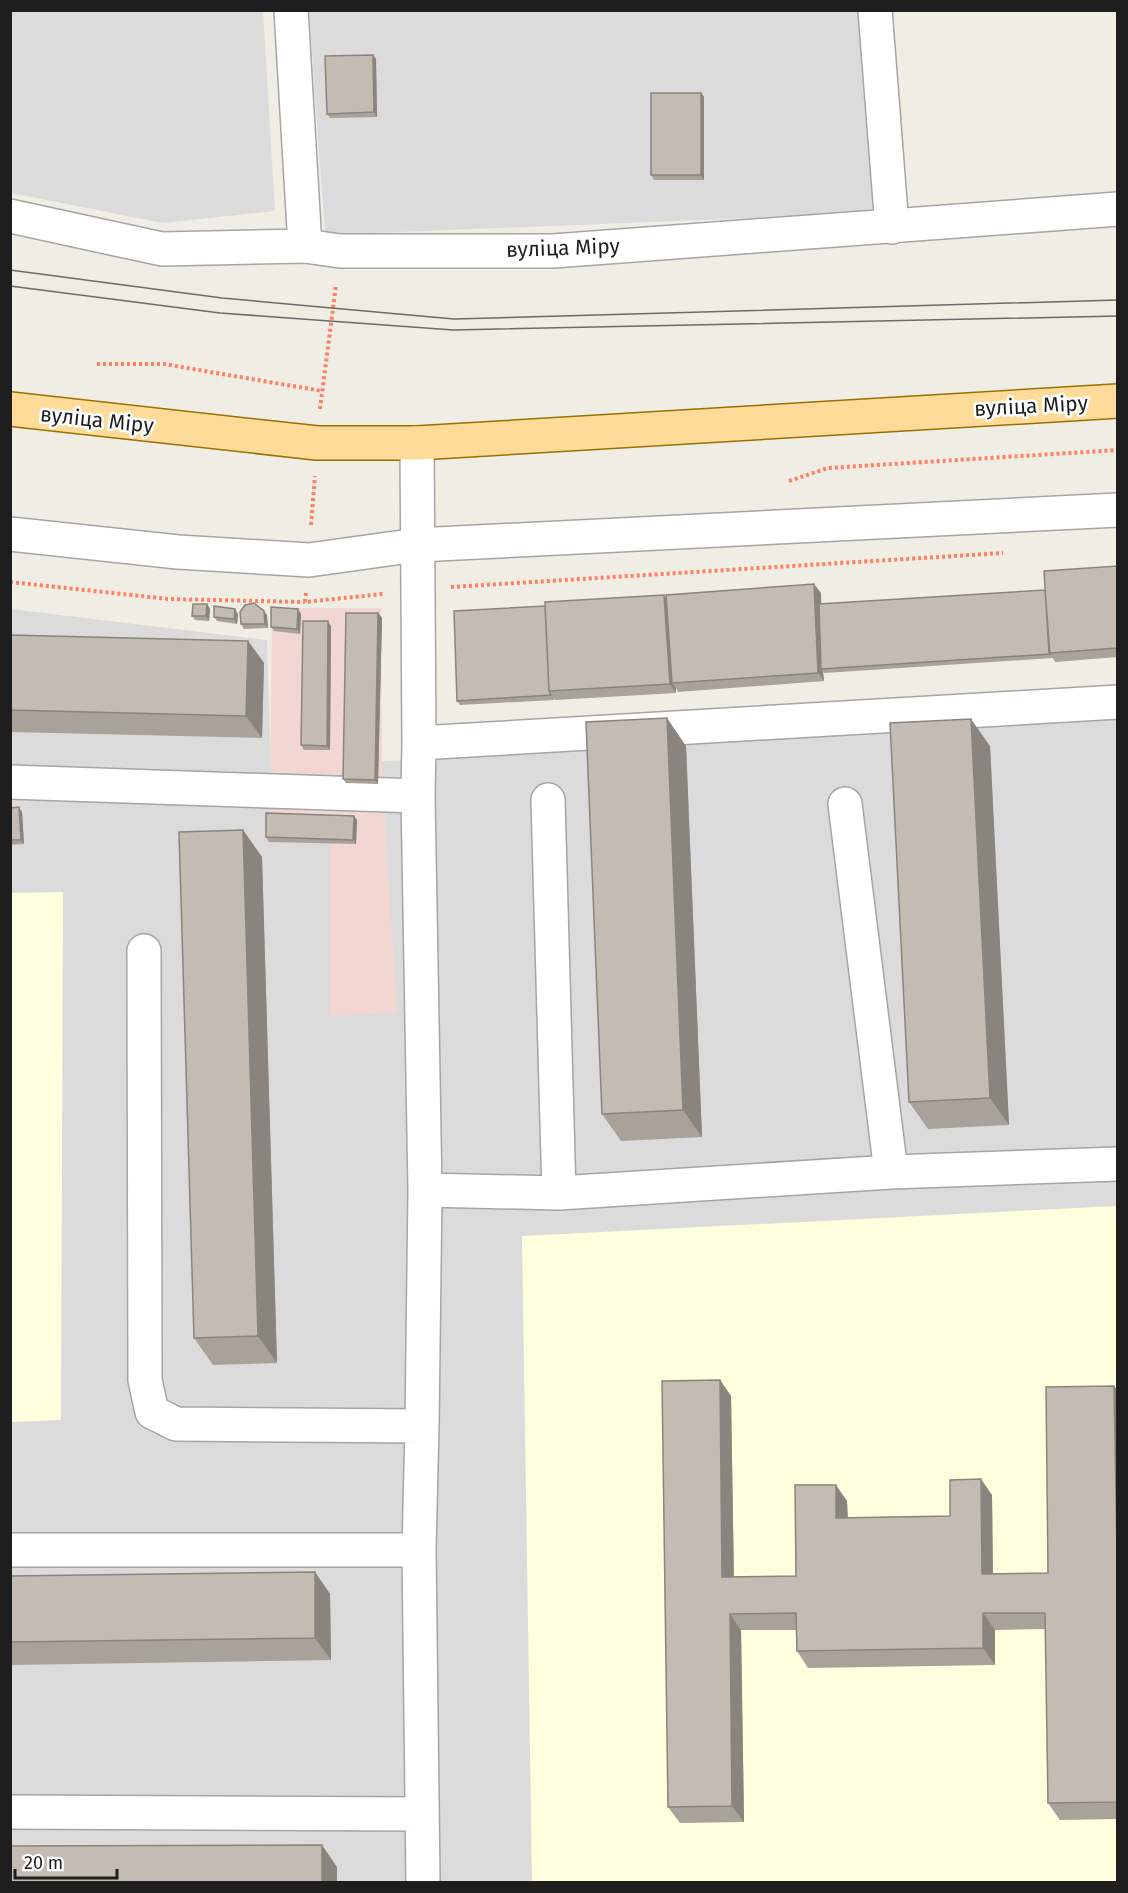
<svg xmlns="http://www.w3.org/2000/svg" width="1128" height="1893" viewBox="0 0 1128 1893" font-family="'Fira Sans',sans-serif">
<style>
.residential{fill:#dcdbdb}
.commercial{fill:#f1d6d2}
.education{fill:#fdffdd}
.lines{fill:none;stroke-linecap:round;stroke-linejoin:round}
.minor-casing{stroke:#a5a5a5;stroke-width:36}
.major-casing{stroke:#987100;stroke-width:36}
.path{stroke:#ff8065;stroke-width:4;stroke-dasharray:3 3;stroke-linecap:butt}
.minor{stroke:#fff;stroke-width:33}
.major{stroke:#ffdb99;stroke-width:33}
.tram{stroke:#6c6c6c;stroke-width:1.5}
.wall{fill:#a9a29a}
.shaded-wall{fill:#89847d}
.building{fill:#c4bcb3;stroke:#89847d;stroke-width:1.5}
.labels{text-anchor:middle;dominant-baseline:central;stroke-width:5;stroke-linejoin:round;paint-order:stroke}
.street-label{font-size:21px;fill:#1e1e1e;stroke:#fff}
</style>
<rect width="100%" height="100%" fill="#f0ede4"/>
<path class="residential" d="M10,11H263L275,211L163,223L11,193Z
M309,11H860L873,213L325,235Z
M11,609L267,640L271,768L1117,718V1882H11Z"/>
<path class="commercial" d="M272,608H381L382,767L397,1013L329,1016L330,844L270,818Z"/>
<path class="education" d="M63,892L61,1420L11,1422V893Z
M1117,1206V1882H532L522,1236Z"/>
<g class="lines">
<g class="minor-casing">
<path id="minor" d="M291,10L305,246
M875,10L892,227
M10,216L162,249L305,246L340,251H553L1118,209
M10,534L178,552L309,560L417,545L1118,510
M419,743L1118,702
M10,782L418,796
M548,800L559,1193
M845,804L891,1172
M144,951L145,1380L152,1412L176,1424L422,1426L425,1190L418,796L419,743L417,443
M425,1190L559,1193L891,1172L1118,1164
M10,1550H419L422,1426
M419,1550L423,1882
M10,1812L422,1814"/>
</g>
<g class="major-casing">
<path id="major" d="M10,409L317,443H417L1118,401"/>
</g>
<path class="path" d="M97,364H164L322,391
M320,409L336,285
M789,481L828,468L1118,450
M311,525L315,476
M10,582L169,599L305,602
M451,587L1003,553
M306,593L305,602L383,594"/>
<use href="#minor" class="minor"/>
<use href="#major" class="major"/>
<path class="tram" d="M10,270L222,298L454,319L1118,300
M10,286L220,313L453,330L1118,316"/>
</g>
<path class="wall" d="M373,55L376,59L377,117L330,118L327,114Z
M701,93L704,97V180H654L651,175Z
M1118,566V657L1055,662L1053,658L825,673L823,672L824,681L678,692L676,688V693L555,700L554,698V700L460,705L457,701L545,606L666,598L821,593V604L1045,590Z
M207,604L210,609L209,621L195,620L192,616Z
M378,613L382,618L378,784L346,783L343,779Z
M238,614L237,624L217,621L214,617Z
M301,614L300,634L274,631L271,627Z
M267,615L268,628L244,629L241,624Z
M331,626L330,750H304L301,745Z
M10,635L248,641L264,663L262,738L10,732Z
M686,746L702,1137L621,1141L602,1114Z
M990,746L1009,1125L928,1129L909,1102Z
M10,808L22,812L24,844L10,845Z
M357,820L356,844L269,842L266,837Z
M243,830L262,857L277,1363L213,1365L194,1338Z
M720,1380L731,1396L734,1577L796,1576L847,1501L848,1518L950,1516L992,1495L993,1574L1048,1573L1114,1386L1118,1391V1819L1060,1820L1048,1803L1046,1629L995,1630V1665L808,1668L797,1651L796,1630H741L744,1822L680,1823L668,1807Z
M315,1572L330,1594L331,1660L10,1665V1576Z"/>
<path class="shaded-wall" d="M373,55L376,59L377,117L374,112Z
M701,93L704,97V180L701,175Z
M814,584L821,593L823,668L821,669L823,672L824,681L818,673Z
M664,595L670,604L672,683L676,688V693L670,684Z
M207,604L210,609L209,621L206,616Z
M235,609L238,614L237,624L234,619Z
M298,609L301,614L300,634L297,629Z
M264,611L267,615L268,628L265,624Z
M378,613L382,618L378,784L375,780Z
M328,621L331,626L330,750L327,746Z
M248,641L264,663L262,738L246,716Z
M667,718L686,746L702,1137L683,1110Z
M971,719L990,746L1009,1125L990,1098Z
M19,807L22,812L24,844L21,840Z
M354,816L357,820L356,844L353,840Z
M243,830L262,857L277,1363L258,1336Z
M720,1380L731,1396L734,1593L722,1577Z
M1114,1386L1118,1391V1608Z
M981,1479L992,1495L993,1591L982,1574Z
M836,1485L847,1501L848,1535L836,1518Z
M315,1572L330,1594L331,1660L315,1638Z
M983,1613L995,1630V1665L983,1648Z
M730,1614L741,1630L744,1822L732,1806Z
M322,1845L337,1867V1882H322Z"/>
<path class="building" d="M373,55L374,112L327,114L325,56Z
M651,93H701V175H651Z
M1118,566V648L1049,653L1044,571Z
M814,584L818,673L672,683L666,595Z
M1045,590L1050,654L821,669L819,604Z
M664,595L670,684L549,691L545,602Z
M254,603L264,611L265,624H241L240,612L245,605Z
M193,604H207L206,616H192Z
M214,606L235,609L234,619L214,617Z
M545,606L549,691L551,695L457,701L454,611Z
M271,607L298,609L297,629L271,627Z
M346,613H378L375,780L343,779Z
M303,621H328L327,746L301,745Z
M10,635L248,641L246,716L10,710Z
M667,718L683,1110L602,1114L586,722Z
M971,719L990,1098L909,1102L890,723Z
M19,807L21,840H10V808Z
M266,813L354,816L353,840L266,837Z
M243,830L258,1336L194,1338L179,832Z
M720,1380L722,1577L796,1576L795,1485H836V1518L950,1516V1480L981,1479L982,1574L1048,1573L1046,1387L1114,1386L1118,1608V1802L1048,1803L1045,1613H983V1648L797,1651L796,1613L730,1614L732,1806L668,1807L662,1381Z
M315,1572V1638L10,1642V1576Z
M322,1845V1882H10V1846Z"/>
<g class="labels">
<g class="street-label">
<text transform="translate(563 248) rotate(-2)">вуліца Міру</text>
<text transform="translate(1031 406) rotate(-3)">вуліца Міру</text>
<text transform="translate(97 420) rotate(6)">вуліца Міру</text>
</g>
</g>
<rect width="1128" height="1893" fill="none" stroke="#1e1e1e" stroke-width="24"/>
<path d="M15 1869v9h102v-9" fill="none" stroke="#1e1e1e" stroke-width="3"/>
<text x="24" y="1869" font-size="18" fill="#1e1e1e" stroke="#ffffff" stroke-width="4.5" paint-order="stroke">20 m</text>
</svg>
